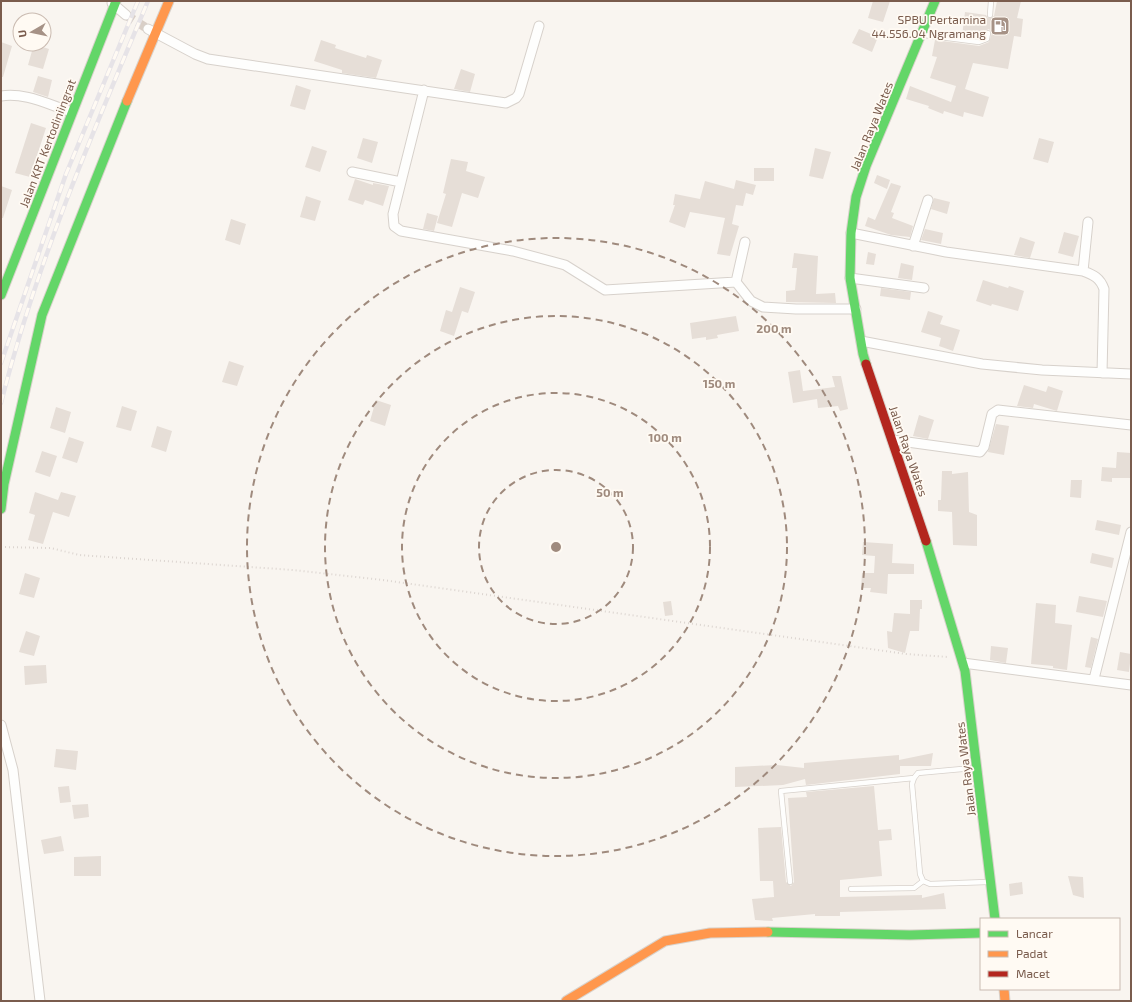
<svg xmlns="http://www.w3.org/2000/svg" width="1132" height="1002" viewBox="0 0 1132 1002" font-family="'Exo 2',sans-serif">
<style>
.building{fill:#e6ded7}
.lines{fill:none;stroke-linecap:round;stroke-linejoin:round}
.street-tunnel{stroke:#d9cfc7;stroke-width:9;stroke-dasharray:9 4.5;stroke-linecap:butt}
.lane-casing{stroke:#d7d1cb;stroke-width:6}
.street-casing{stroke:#d7d1cb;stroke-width:11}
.fast-casing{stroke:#d9d2cb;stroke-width:11}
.slow-casing{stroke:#d9d2cb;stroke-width:11}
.jam-casing{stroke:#d9d2cb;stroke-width:11}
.path{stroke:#dcd5d0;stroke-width:2;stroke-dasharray:1 3;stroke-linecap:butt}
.lane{stroke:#fefefd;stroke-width:4.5}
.street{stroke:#fefefd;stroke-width:9}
.fast{stroke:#63d668;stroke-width:9}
.slow{stroke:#ff974d;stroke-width:9}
.jam{stroke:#b3261e;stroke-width:9}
.rail-casing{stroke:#e6e3e7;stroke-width:4.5}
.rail{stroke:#fffaf3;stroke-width:3;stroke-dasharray:9;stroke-linecap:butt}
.ring{fill:none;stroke:#9f8a7d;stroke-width:2;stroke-dasharray:7 5}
.labels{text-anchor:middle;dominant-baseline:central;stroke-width:3.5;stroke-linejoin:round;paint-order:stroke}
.poi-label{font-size:12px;fill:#7a5c4d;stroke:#fffaf3;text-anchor:end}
.street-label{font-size:12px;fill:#7a5c4d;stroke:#fffaf3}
.centre{fill:#9f8a7d;stroke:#fffaf3;stroke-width:2}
.ring-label{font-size:12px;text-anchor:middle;font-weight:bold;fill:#9f8a7d;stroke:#fffaf3;stroke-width:3.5;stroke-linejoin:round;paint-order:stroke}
</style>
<rect width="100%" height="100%" fill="#f9f5f0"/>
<path class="building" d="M873,1H890L883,22L868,18Z
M997,1H1021L1017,18L1023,19L1021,37L1014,36L1008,69L973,63L965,89L989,97L983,117L964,112L963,117L944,111L943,114L928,108L929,106L906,99L910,86L951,102L956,86L930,78L937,57L932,56L935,40L979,46L989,42L992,33L989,29L985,31L984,36L979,38L962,36L965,12L986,15L988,18H991L994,16Z
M859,29L878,37L872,52L852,43Z
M321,40L336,45L335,48L366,58L367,55L382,60L376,78L342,73V70L314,61Z
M1,42L12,46L3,77H1Z
M34,44L49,49L43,69L28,65Z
M461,69L475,74L470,92L454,89Z
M38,76L52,80L48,97L33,92Z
M296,85L311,90L305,110L290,106Z
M31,123L46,128L30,177L15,173Z
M363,138L378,142L372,163L357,158Z
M1039,138L1054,142L1048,163L1033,159Z
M312,146L327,151L320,172L305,167Z
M815,148L831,152L823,179L809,176Z
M451,159L468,162L466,171L485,177L478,198L462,193L452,227L437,223L446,194L443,193Z
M754,168H774V181H754Z
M877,175L890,180L887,189L874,183Z
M355,179L373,185V183L389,186L383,206L365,200L363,205L348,200Z
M736,180L756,185L753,195L746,193L743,206L736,205L732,224L739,226L730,256L717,254L725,218L690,212L685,228L669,222L675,205H673L675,194L700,199L705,181L734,189Z
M891,183L901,186L891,212L894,213L892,218L913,226L910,237L891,235L865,226L868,217L875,220Z
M1,186L12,190L3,218H1Z
M306,196L321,201L315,221L300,217Z
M934,198L950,202L947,214L931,209Z
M427,213L438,216L434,231L423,229Z
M231,219L246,224L240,245L225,240Z
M925,229L943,233L941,244L921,240Z
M1064,232L1079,236L1073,257L1058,253Z
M1020,237L1035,242L1030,258L1014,255Z
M868,252L876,254L874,265L866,264Z
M794,253L818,256L816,294L835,293L836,303L786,302V291L795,290L797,268H792Z
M901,263L914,266L912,280L898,278Z
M983,280L1008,288L1009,286L1024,291L1018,311L992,304L991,306L976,301Z
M460,287L475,292L468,313L462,311L454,336L440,331L446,310L452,312Z
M881,288L911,292L910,300L880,296Z
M928,311L943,316L940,324L960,330L953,351L939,346L941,338L921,332Z
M736,316L739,331L717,335L718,338L706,340V337L692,339L690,323Z
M229,361L244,366L237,386L222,382Z
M800,370L803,391L835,387L832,376H841L848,409L840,411L838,406L818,408L817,399L793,403L788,372Z
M1024,385L1046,392L1048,386L1063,391L1057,411L1034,404L1033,408L1017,406Z
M376,400L391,405L385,426L370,421Z
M122,406L137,411L131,431L116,427Z
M56,407L71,412L65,433L50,428Z
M919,415L934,420L928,439L913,436Z
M996,424L1009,426L1004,455L988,452Z
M157,426L172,431L166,452L151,447Z
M69,437L84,442L77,463L62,458Z
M42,451L57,456L50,477L35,472Z
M1117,452L1131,453V478H1112V482L1101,481L1102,467L1116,468Z
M942,471H952V474L968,472L969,512L977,515V546L953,545L952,512L938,511V500H941Z
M1071,480H1082L1081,498L1070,497Z
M35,492L58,500L61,492L76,496L69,517L53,512L43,544L28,540L35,515L29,513Z
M1097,520L1121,525L1119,535L1095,530Z
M863,542L893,544L892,563L914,564V574H888L887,594L870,592L871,588H861L862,573H874L875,556L862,555Z
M1092,553L1114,558L1112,568L1090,563Z
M25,573L40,578L34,598L19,594Z
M1079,596L1107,601L1103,617L1076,612Z
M910,600H922V609H920L919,631H910L905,653L888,648L887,631L892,632L894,613L910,614Z
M671,601L673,615L665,616L663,602Z
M1036,603L1056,605L1055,623L1072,625L1067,670L1053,668V666L1031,664Z
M26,631L40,636L34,656L19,652Z
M1091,637L1098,639L1091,668L1085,667Z
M991,646L1008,648L1006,663L990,660Z
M1120,652L1131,654L1129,672L1117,670Z
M46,665L47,683L25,685L24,666Z
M56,749L78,751L76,770L54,767Z
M933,753L931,766H900V774L806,785L805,779L783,785L735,787V767L777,765L804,768V763L899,755V760Z
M69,786L71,802L60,803L58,787Z
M874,786L878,830L891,829L892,840L879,841L882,876L840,880V897L922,895V898L944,893L946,909L840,912V916H815V914L772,918L773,921L755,920L752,899L774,897L773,881H760L758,828L781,827L786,882L791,886L794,882L788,798L807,797L806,792Z
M88,804L89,817L74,819L72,805Z
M61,836L64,851L44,854L41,840Z
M101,856V876H74V857Z
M1068,876L1083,877L1084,898L1073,895Z
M1022,882L1023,894L1010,896L1009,884Z"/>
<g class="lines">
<path class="street-tunnel" d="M126,15L148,29"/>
<g class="lane-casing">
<path id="lane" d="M990,15L991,1
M924,35L979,42L987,39L988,33
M973,768L918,773L914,778L912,784L920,874L923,881L930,884L987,882
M790,882L781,791L914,778
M851,889L914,888L923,881"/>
</g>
<g class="street-casing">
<path id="street" d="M112,3L126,15
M148,29L195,54L208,59L506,103L516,98L519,94L539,26
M424,90L393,214L394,226L401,231L513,251L565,265L605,290L736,282
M1,96C25,92 49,105 72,112
M352,172L401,182
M851,233L946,252L1083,271C1094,275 1100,278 1104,289L1102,373
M745,242L736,282L751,301L763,307L796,309H856
M913,246L928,200
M1083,271L1088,222
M850,278L924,288
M861,341L982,364L1042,370L1131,374
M893,440L980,452L984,447L992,414L998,410L1131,425
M963,663L1131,685
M1094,679L1131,532
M1,725L13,770L40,1001"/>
</g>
<g class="fast-casing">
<path id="fast" d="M1,295L116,1
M866,364L863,354L850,278L851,233L856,197L866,166L935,1
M1,509L4,484L42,315L127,101
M926,541L965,671L995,919
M768,932L910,935L981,933"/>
</g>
<g class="slow-casing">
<path id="slow" d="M127,101L169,1
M1004,989L1005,1001
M566,1001L665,941L710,933L768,932"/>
</g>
<g class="jam-casing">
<path id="jam" d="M866,364L926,541"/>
</g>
<path class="path" d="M1,547L51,548L79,555L293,570L383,580L906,654L948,657"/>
<use href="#lane" class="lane"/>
<use href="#street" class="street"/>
<use href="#fast" class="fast"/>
<use href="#slow" class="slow"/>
<use href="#jam" class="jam"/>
<g class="rail-casing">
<path id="rail" d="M1,363L66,174L138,1
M1,403C36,264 93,132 148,1"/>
</g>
<use href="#rail" class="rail"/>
</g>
<g class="ring">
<circle cx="556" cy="547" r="77"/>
<circle cx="556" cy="547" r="154"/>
<circle cx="556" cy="547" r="231"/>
<circle cx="556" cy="547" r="309"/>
</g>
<defs>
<g id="fuel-square" transform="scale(1)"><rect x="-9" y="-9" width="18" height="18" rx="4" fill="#a69286" stroke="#fffaf3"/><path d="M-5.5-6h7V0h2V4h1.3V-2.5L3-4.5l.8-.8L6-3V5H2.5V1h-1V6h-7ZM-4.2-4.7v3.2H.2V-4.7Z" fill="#fff"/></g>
</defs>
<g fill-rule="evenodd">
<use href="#fuel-square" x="1000" y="26"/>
</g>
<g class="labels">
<g class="poi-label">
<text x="986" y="19">SPBU Pertamina<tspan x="986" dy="14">44.556.04 Ngramang</tspan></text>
</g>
<g class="street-label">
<text transform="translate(871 126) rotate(-68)">Jalan Raya Wates</text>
<text transform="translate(47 143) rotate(-69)">Jalan KRT Kertodiniingrat</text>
<text transform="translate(909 451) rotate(71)">Jalan Raya Wates</text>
<text transform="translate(965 769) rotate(-97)">Jalan Raya Wates</text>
</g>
</g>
<circle cx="556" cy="547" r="6" class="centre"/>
<g class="ring-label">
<text x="774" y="333">200 m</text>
<text x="719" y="388">150 m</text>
<text x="665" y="442">100 m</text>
<text x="610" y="497">50 m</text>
</g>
<rect width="1132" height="1002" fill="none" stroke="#7a5c4d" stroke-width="4"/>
<rect x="980" y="918" width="140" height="72" fill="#fffaf3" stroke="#cabbb1"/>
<rect x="988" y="931" width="20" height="6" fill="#63d668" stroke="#cabbb1"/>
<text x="1016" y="938" font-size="12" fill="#7a5c4d">Lancar</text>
<rect x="988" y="951" width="20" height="6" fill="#ff974d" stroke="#cabbb1"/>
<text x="1016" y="958" font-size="12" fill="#7a5c4d">Padat</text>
<rect x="988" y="971" width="20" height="6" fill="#b3261e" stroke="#cabbb1"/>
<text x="1016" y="978" font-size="12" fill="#7a5c4d">Macet</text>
<g transform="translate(32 32) rotate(261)"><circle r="19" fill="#fffaf3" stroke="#cabbb1"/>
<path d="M0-3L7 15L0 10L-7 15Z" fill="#a69286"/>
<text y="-6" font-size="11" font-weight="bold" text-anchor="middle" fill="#7a5c4d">U</text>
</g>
</svg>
